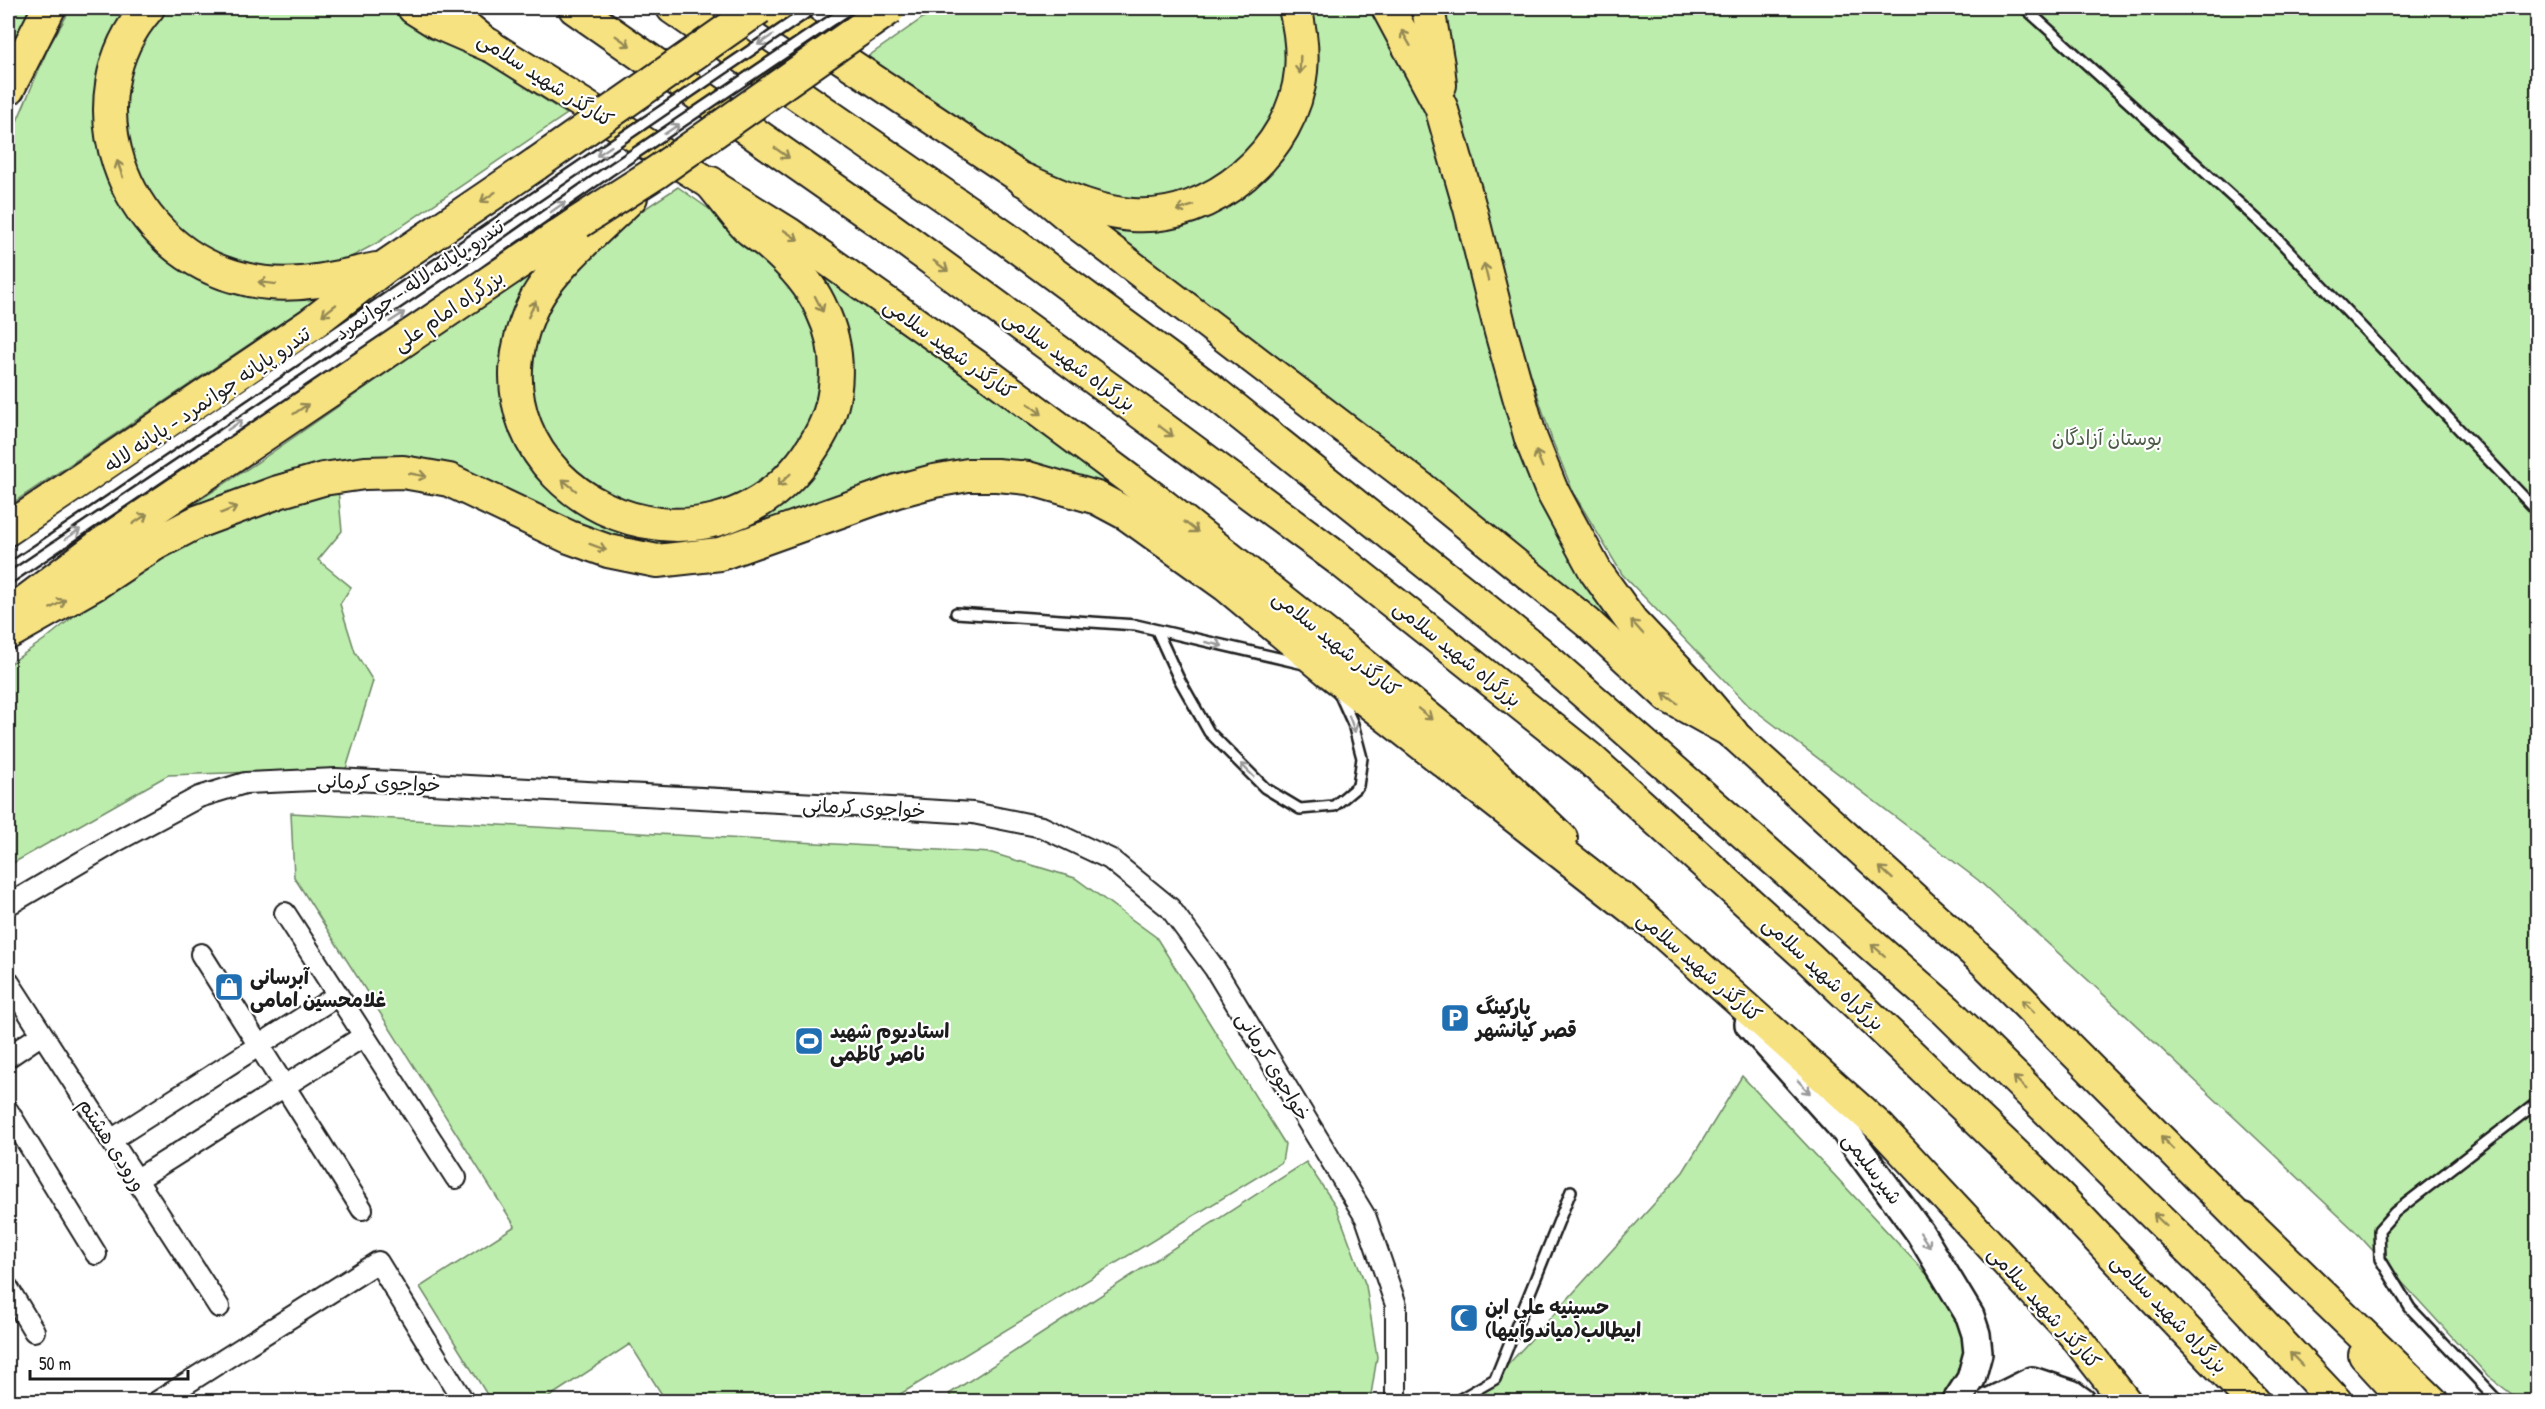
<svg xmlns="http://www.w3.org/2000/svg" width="2545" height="1409" viewBox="0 0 2545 1409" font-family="'Patrick Hand','Playpen Sans Arabic',sans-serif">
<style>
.green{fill:#bcedac;stroke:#6c8464;stroke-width:1.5}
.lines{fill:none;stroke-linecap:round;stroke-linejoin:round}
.service-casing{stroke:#1c1c1c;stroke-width:14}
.minor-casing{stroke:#1c1c1c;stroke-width:24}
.secondary-casing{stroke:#1c1c1c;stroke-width:32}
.primary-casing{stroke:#1c1c1c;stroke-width:34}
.trunk-casing{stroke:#1c1c1c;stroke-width:36}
.service{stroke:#fff;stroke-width:9}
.minor{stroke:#fff;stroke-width:20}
.secondary{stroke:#fff;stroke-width:27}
.primary{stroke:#f7e281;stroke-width:30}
.trunk{stroke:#f7e281;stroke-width:32}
.service-bridge-casing{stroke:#1c1c1c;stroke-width:14;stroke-linecap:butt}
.trunk-bridge-casing{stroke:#1c1c1c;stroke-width:36;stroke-linecap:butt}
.service-bridge{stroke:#fff;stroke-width:9}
.trunk-bridge{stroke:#f7e281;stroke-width:32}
.oneway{stroke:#948954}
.oneway2{stroke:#999}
.labels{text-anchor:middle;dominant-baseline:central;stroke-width:4.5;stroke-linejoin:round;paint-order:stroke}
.street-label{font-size:20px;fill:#1c1c1c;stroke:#fff}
.park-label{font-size:20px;fill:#4c5b47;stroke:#fff}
.poi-label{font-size:20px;font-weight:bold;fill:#1c1c1c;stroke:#fff;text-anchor:start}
</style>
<rect width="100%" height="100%" fill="#fff"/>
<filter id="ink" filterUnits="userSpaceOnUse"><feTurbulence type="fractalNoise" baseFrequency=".0167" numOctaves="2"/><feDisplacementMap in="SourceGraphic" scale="12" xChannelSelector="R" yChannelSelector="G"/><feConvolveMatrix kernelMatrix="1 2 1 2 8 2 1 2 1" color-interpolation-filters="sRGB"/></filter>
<g filter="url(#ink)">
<path class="green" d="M8,8H34L8,55Z
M71,8H138L101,105L169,255L332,289L8,506V152L15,126L49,46Z
M160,8H403L567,114L377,243L338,264L308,273L213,261L146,206L118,103L143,30Z
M937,8H1289L1292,82L1253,158L1166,206L1068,191L863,60Z
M1306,8H1375L1428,115L1512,415L1664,678L1082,213L1114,221L1263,170Z
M1433,8H2537V1401H2521L2488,1376L2355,1231L2088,980L1978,880L1748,705L1622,574L1574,494L1552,440L1515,325L1464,142Z
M678,187L768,251L788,272L826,349L820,420L741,503L640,515L554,461L524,379L548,297L635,215Z
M753,223L1042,429L1122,494L1024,465L717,543L659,547L585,528L428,462L114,556L258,462L548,261L556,260L515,418L617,523L771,502L844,356Z
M338,489L342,531L318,560L351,587L340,604L355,652L373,681L346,769L168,775L8,866V665L48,637L104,592L208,530Z
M291,813L992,853L1075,878L1156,937L1285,1144L1282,1162L889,1401H666L630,1344L543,1401H491L420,1287L515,1226L294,877Z
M1742,1076L1934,1282L1968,1337L1965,1369L1945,1401L1460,1402L1495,1379L1683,1172Z
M1306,1162L1336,1206L1366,1286L1377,1357L1370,1401H954L949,1394Z"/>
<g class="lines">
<g class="service-casing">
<path id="service" d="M2025,8L2274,235L2538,512
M8,556L587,162
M8,579L472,267L606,173
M956,613L1136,625L1304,664
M1157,631L1178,677L1209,732L1265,788L1300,809L1334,806L1358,786L1362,758L1353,724L1339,693
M1455,1402L1495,1379L1571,1191
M2499,1402L2410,1308L2380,1259L2379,1230L2395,1212L2538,1102"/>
</g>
<g class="minor-casing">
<path id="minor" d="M8,905L115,842L199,797L245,783L336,779L874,807L973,813L1042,827L1110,859L1170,908L1215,969L1366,1218L1396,1305V1402
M285,913L456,1178
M201,954L362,1209
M8,981L219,1307
M8,1057L42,1034
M8,1111L96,1254
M111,1140L338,995
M136,1180L364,1036
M8,1288L34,1331
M157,1402L378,1262L464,1402"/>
</g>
<g class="secondary-casing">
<path id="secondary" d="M1749,1024L1845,1131L1920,1233L1970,1316L1976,1334L1978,1353L1971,1379L1956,1402
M1990,1402L2032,1381L2071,1394L2082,1402"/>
</g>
<g class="primary-casing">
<path id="primary" d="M444,8L489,45L789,233L980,368L1164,505L1354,656L1476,756L1562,838
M766,8L1024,180L1077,224L1421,487L1588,623L1669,698L1732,733L1984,962L2260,1239
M1622,897L1881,1128L2073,1334L2126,1402
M2364,1355L2407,1402"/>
</g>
<g class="trunk-casing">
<path id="trunk" d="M148,8C69,98 121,243 233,276C286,292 324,280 376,269
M414,8L438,23L489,45
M575,8L892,230L1131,405L1340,560L1589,758L1808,957L2058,1196L2254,1402
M673,8L1004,237L1211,390L1537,651L1947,1011L2221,1280L2336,1402
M1388,8L1441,107L1470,208L1501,332L1531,439L1551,489L1596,572L1632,622L1688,681L1732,733
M1428,8L1438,65L1440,85
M8,89L49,8
M1024,180C1059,195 1093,212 1132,215C1212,221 1294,151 1301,71C1303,50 1300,28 1295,8
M631,197C603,225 553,266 535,301C442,487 715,621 819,437C841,399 841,349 822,310C811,284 790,262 769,244C762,238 753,233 747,227C734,213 723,197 711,183
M8,529L311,324L386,266L536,164
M13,611L102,544L579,222
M8,633L96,583L155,544L197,522L278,492L323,479L365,473L403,472L449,480L569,537L608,551L657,561L720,554L897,491L934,481L968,475H997L1028,478L1097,498L1127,514L1226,585L1329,671L1641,915
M2243,1219L2432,1402"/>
</g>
<use href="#service" class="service"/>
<use href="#minor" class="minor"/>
<use href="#secondary" class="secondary"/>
<use href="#primary" class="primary"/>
<use href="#trunk" class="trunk"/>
<g class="service-bridge-casing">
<path id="service-bridge" d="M587,162L813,8
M606,173L850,8"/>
</g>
<g class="trunk-bridge-casing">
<path id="trunk-bridge" d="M536,164L759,8
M579,222L657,172L890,8"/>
</g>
<use href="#service-bridge" class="service-bridge"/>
<use href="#trunk-bridge" class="trunk-bridge"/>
</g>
<defs><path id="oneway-shaft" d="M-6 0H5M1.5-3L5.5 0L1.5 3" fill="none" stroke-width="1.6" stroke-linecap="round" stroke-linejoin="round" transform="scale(1.5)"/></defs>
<g class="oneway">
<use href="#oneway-shaft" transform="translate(1406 38) rotate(-120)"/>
<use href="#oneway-shaft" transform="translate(623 41) rotate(35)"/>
<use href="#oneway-shaft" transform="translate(1300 65) rotate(92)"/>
<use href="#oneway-shaft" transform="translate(782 153) rotate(35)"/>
<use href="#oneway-shaft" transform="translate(120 169) rotate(-109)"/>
<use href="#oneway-shaft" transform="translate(488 197) rotate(146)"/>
<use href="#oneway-shaft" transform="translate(1185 208) rotate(163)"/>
<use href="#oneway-shaft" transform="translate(791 235) rotate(34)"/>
<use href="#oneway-shaft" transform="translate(941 266) rotate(36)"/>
<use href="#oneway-shaft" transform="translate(1486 272) rotate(-104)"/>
<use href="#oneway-shaft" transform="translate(267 283) rotate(-173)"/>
<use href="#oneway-shaft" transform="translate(819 304) rotate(63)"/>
<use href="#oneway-shaft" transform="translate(532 309) rotate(-65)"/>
<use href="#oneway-shaft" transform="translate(329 310) rotate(142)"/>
<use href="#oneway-shaft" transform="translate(301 409) rotate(-34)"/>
<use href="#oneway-shaft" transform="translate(1035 409) rotate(37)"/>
<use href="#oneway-shaft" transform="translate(1166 431) rotate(37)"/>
<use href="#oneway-shaft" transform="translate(1539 459) rotate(-112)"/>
<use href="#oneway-shaft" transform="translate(418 475) rotate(11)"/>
<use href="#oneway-shaft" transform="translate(784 480) rotate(136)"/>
<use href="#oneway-shaft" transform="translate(569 485) rotate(-141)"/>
<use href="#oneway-shaft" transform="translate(229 510) rotate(-22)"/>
<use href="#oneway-shaft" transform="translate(140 519) rotate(-34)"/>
<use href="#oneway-shaft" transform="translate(1191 527) rotate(38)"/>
<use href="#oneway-shaft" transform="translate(598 547) rotate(20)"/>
<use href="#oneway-shaft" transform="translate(58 604) rotate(-30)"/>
<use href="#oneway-shaft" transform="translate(1637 627) rotate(-132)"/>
<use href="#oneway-shaft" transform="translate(1670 698) rotate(-145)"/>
<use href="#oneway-shaft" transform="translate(1425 714) rotate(39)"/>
<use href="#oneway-shaft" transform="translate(1886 873) rotate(-138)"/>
<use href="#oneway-shaft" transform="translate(1878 950) rotate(-139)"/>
<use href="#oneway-shaft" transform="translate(2028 1006) rotate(-135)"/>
<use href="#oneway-shaft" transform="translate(2020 1083) rotate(-136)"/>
<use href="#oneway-shaft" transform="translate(2167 1143) rotate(-135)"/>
<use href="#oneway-shaft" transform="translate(2160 1220) rotate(-136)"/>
<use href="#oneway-shaft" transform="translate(2296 1359) rotate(-134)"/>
</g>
<g class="oneway2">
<use href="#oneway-shaft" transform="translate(765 40) rotate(146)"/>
<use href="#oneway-shaft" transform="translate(672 129) rotate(-34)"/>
<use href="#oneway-shaft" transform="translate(604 151) rotate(146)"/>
<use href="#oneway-shaft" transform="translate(558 207) rotate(-35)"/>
<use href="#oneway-shaft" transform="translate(397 317) rotate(-33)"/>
<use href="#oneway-shaft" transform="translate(235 425) rotate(-34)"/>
<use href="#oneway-shaft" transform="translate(73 534) rotate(-34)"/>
<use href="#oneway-shaft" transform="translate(1214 644) rotate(13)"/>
<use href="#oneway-shaft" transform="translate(1352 724) rotate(70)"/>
<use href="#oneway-shaft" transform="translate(1247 770) rotate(-135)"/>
<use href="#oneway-shaft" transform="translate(1804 1087) rotate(47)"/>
<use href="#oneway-shaft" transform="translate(1925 1240) rotate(57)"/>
</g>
</g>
<defs>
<g id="shop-square" transform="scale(1.5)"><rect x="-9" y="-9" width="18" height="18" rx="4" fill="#1f6fb2" stroke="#fff"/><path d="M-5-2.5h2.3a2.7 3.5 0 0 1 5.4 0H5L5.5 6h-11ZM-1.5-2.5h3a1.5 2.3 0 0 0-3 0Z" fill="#fff"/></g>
<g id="parking-square" transform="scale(1.5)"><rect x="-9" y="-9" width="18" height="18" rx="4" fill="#1f6fb2" stroke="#fff"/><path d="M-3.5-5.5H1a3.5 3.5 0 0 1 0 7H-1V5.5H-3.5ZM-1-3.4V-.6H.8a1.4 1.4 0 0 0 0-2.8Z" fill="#fff"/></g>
<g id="stadium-square" transform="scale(1.5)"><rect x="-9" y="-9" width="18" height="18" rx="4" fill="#1f6fb2" stroke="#fff"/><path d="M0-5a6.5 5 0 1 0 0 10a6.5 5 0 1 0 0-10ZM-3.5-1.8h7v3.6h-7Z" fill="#fff"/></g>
<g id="mosque-square" transform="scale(1.5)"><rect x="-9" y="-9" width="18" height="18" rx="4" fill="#1f6fb2" stroke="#fff"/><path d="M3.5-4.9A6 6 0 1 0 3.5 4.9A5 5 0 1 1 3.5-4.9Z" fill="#fff"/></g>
</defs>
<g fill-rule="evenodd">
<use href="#shop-square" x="229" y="987"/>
<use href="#parking-square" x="1455" y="1018"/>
<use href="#stadium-square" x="809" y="1041"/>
<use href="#mosque-square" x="1464" y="1318"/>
</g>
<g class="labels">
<g class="street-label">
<text transform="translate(546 79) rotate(33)">کنارگذر شهید سلامی</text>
<text transform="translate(419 279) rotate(-34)">تندرو پایانه لاله - جوانمرد</text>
<text transform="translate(448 310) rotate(-34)">بزرگراه امام علی</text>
<text transform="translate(950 348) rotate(36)">کنارگذر شهید سلامی</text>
<text transform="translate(1070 360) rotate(36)">بزرگراه شهید سلامی</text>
<text transform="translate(207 399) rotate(-34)">تندرو پایانه جوانمرد - پایانه لاله</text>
<text transform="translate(1337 643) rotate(39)">کنارگذر شهید سلامی</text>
<text transform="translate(1458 653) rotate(39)">بزرگراه شهید سلامی</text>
<text transform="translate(379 782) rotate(2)">خواجوی کرمانی</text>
<text transform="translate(864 807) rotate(3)">خواجوی کرمانی</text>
<text transform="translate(1700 966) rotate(41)">کنارگذر شهید سلامی</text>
<text transform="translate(1824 973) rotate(43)">بزرگراه شهید سلامی</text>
<text transform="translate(1274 1066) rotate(59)">خواجوی کرمانی</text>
<text transform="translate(113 1144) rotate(57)">ورودی هشتم</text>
<text transform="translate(1873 1168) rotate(53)">شیرسلیمی</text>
<text transform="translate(2045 1307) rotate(48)">کنارگذر شهید سلامی</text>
<text transform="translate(2170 1313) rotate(46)">بزرگراه شهید سلامی</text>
</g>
<g class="park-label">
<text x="2107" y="437">بوستان آزادگان</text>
</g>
<g class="poi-label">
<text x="250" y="976">آبرسانی<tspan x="250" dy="23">غلامحسین امامی</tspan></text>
<text x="1476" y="1006">پارکینگ<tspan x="1476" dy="23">قصر کیانشهر</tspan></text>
<text x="830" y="1030">استادیوم شهید<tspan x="830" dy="23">ناصر کاظمی</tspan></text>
<text x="1485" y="1306">حسینیه علی ابن<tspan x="1485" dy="23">ابیطالب(میاندوآبیها)</tspan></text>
</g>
</g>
<rect width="2545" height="1409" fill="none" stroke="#fff" stroke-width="30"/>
<rect x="15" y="15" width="2515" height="1379" fill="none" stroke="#1c1c1c" stroke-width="2" filter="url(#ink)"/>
<path d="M30 1370v9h158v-9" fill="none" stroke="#1c1c1c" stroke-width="3"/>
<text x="39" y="1370" font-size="18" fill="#1c1c1c" stroke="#ffffff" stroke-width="4.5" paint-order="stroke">50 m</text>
</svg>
